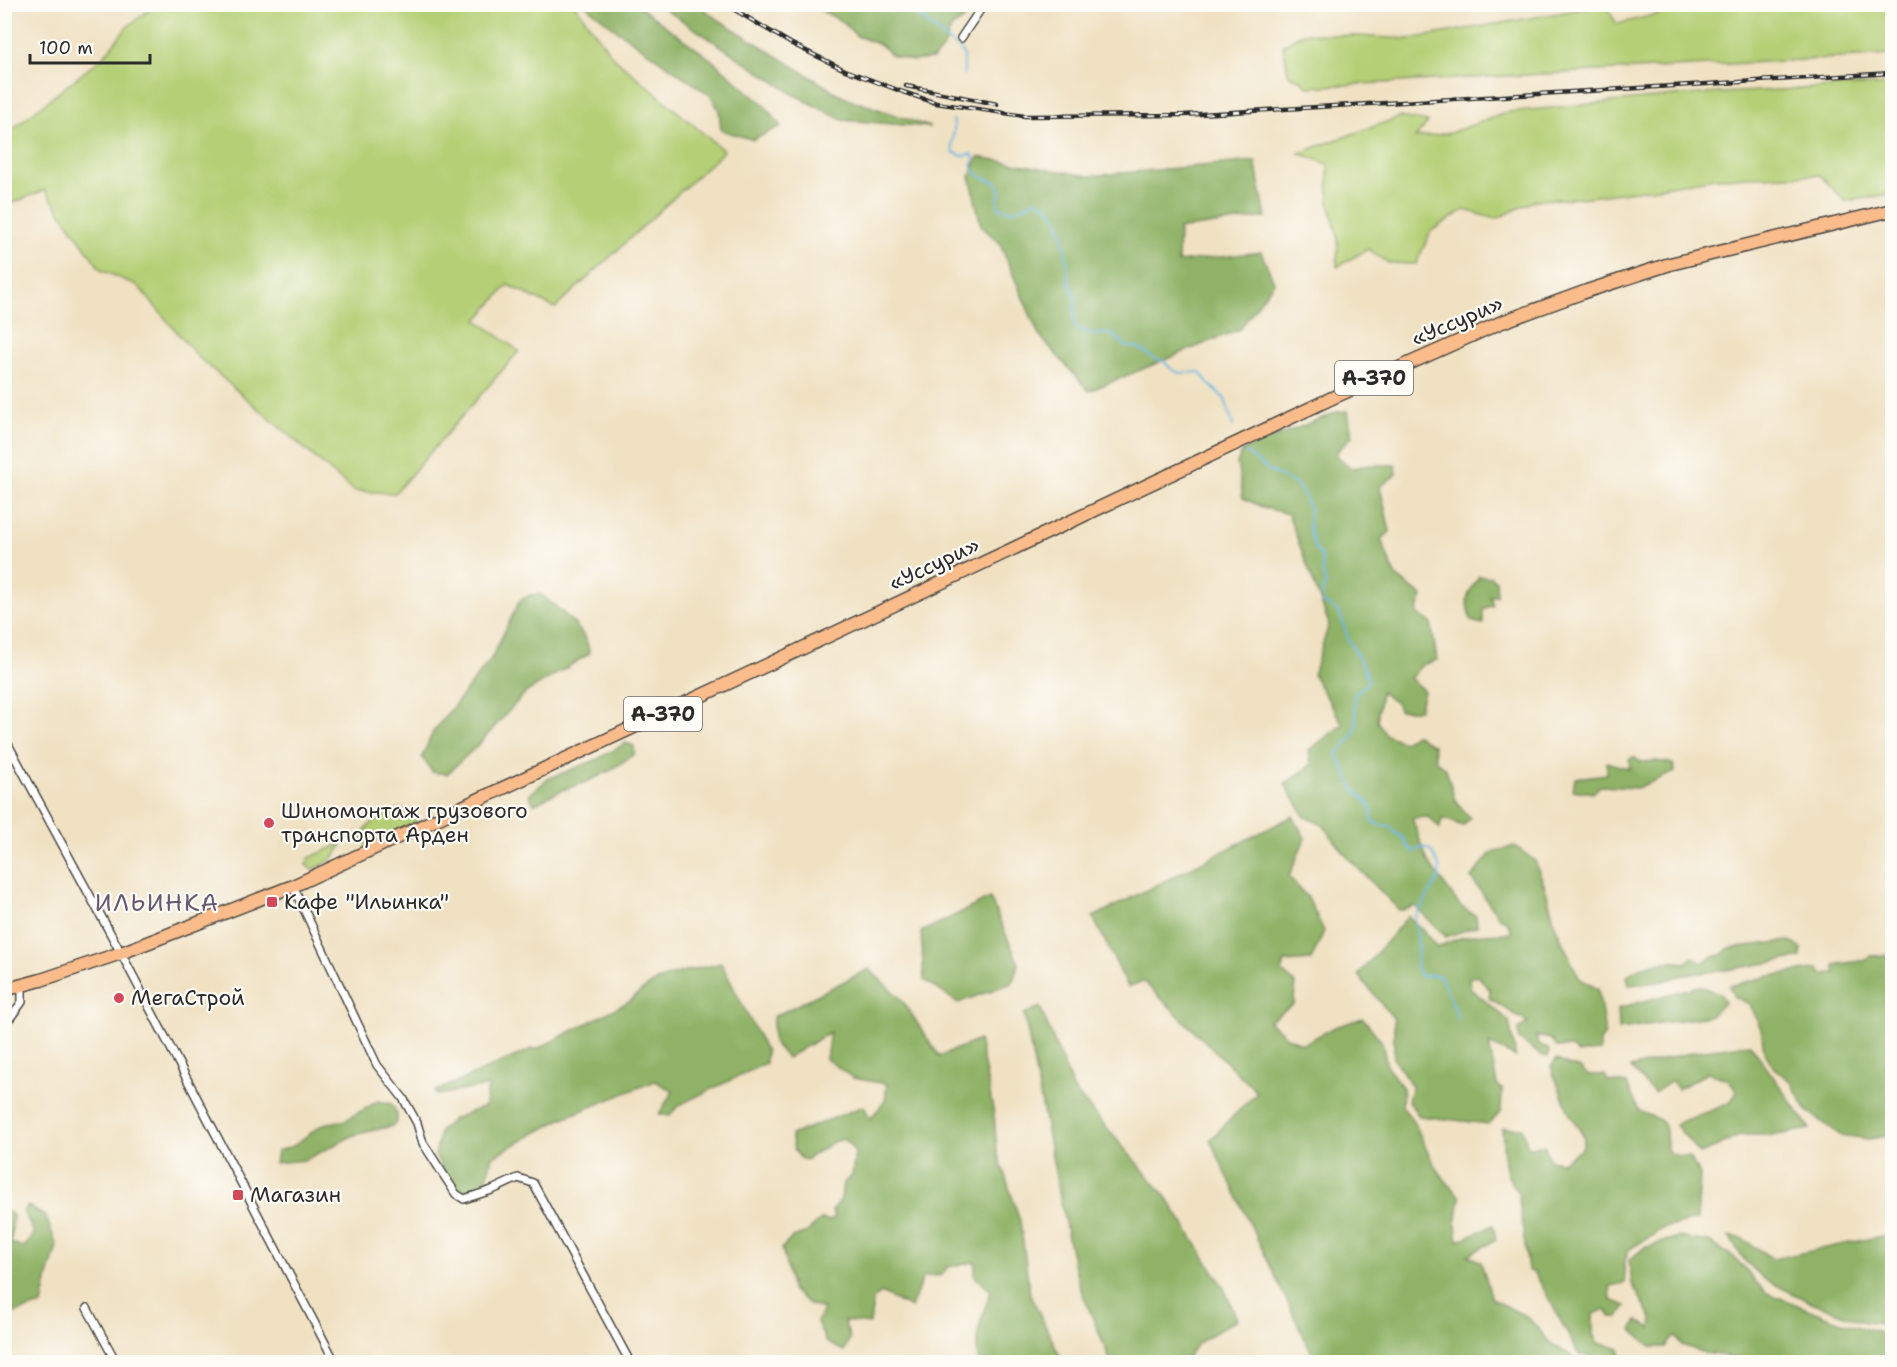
<svg xmlns="http://www.w3.org/2000/svg" width="1897" height="1367" viewBox="0 0 1897 1367" font-family="'Shantell Sans',sans-serif">
<style>
.green{fill:#b4cf75;stroke:#707d50;stroke-width:1.5}
.forest{fill:#8fb266;stroke:#5d6e48;stroke-width:1.5}
.lines{fill:none;stroke-linecap:round;stroke-linejoin:round}
.stream{stroke:#6ab6e3;stroke-width:2}
.street-casing{stroke:#494642;stroke-width:10}
.highway-casing{stroke:#494642;stroke-width:15}
.street{stroke:#fff;stroke-width:7}
.highway{stroke:#fabc8b;stroke-width:12}
.rail-casing{stroke:#2b2b2b;stroke-width:4.5}
.rail{stroke:#fdfcf7;stroke-width:2;stroke-dasharray:7;stroke-linecap:butt}
.poi-dot{fill:#d1495b;stroke:#fdfcf7;stroke-width:2}
.labels{text-anchor:middle;dominant-baseline:central;stroke-width:4.5;stroke-linejoin:round;paint-order:stroke}
.shield{fill:#fdfcf7;stroke:#6a6a68;stroke-width:1.5}
.shield-label{font-size:20px;font-weight:bold;fill:#2b2b2b}
.street-label{font-size:21px;fill:#2b2b2b;stroke:#fdfcf7}
.poi-label{font-size:21px;fill:#2b2b2b;stroke:#fdfcf7;text-anchor:start}
.quarter-label{font-size:24px;letter-spacing:1.5px;fill:#695970;stroke:#fdfcf7}
</style>
<rect width="100%" height="100%" fill="#fdfcf7"/>
<filter id="ink" filterUnits="userSpaceOnUse"><feTurbulence type="fractalNoise" baseFrequency=".0167" numOctaves="2"/><feDisplacementMap in="SourceGraphic" scale="12" xChannelSelector="R" yChannelSelector="G"/><feConvolveMatrix kernelMatrix="1 2 1 2 8 2 1 2 1" color-interpolation-filters="sRGB"/></filter>
<filter id="wash" filterUnits="userSpaceOnUse"><feTurbulence type="fractalNoise" baseFrequency=".008" numOctaves="4" result="noise"/><feDisplacementMap in="SourceGraphic" scale="24" xChannelSelector="R" yChannelSelector="G"/><feGaussianBlur stdDeviation="1.35" result="paint"/><feColorMatrix in="noise" values="0 0 0 0 0 0 0 0 0 0 0 0 0 0 0 0 0 1.4 0 .05"/><feComposite in="paint" operator="in"/></filter>
<g filter="url(#wash)">
<rect width="100%" height="100%" fill="#f0e1c2"/>
<path class="green" d="M157,4L575,5L612,56L724,151L555,308L508,285L477,320L519,351L395,493L354,491L198,357L138,286L101,270L45,190L5,206V135L103,57L127,27Z
M1605,5L1617,24L1696,5H1892V55L1308,87L1300,79L1289,76L1283,45L1303,33L1409,39Z
M1892,84V194L1845,201L1820,175L1714,178L1658,188L1581,198L1536,200L1496,219L1464,210L1431,231L1416,264L1388,263L1368,249L1337,267L1338,237L1329,203L1328,164L1299,153L1400,117L1428,122L1415,138L1450,133L1508,112L1684,95Z
M398,809L416,814L418,819L410,829L374,846L365,844L360,840C366,822 382,817 398,809Z
M342,843C338,858 325,864 312,870L306,865L309,858Z"/>
<path class="forest" d="M585,5H637L712,60L764,105L781,126L753,140L721,130L719,110L711,96L619,32Z
M659,5H698L719,20L843,97L930,127L842,120L793,94Z
M811,5H973L963,20L951,28L944,47L933,59L912,61L891,55L881,45L857,36L841,21Z
M978,157L1088,176L1255,161L1266,217L1179,229L1178,262L1261,252L1274,282L1240,329L1089,391L1039,335L999,242L981,226L970,176Z
M1348,411L1352,436L1335,454L1351,468L1370,465H1395L1397,474L1380,487L1390,532L1381,539L1395,575L1422,596L1417,613L1431,623L1437,660L1422,665L1410,678L1424,691L1419,710H1399L1397,704L1381,692L1377,721L1386,735L1404,742L1415,734L1433,745L1436,761L1446,769L1455,800L1470,818L1463,826L1442,818L1440,828L1428,817L1412,818L1428,862L1460,906L1476,916L1477,926L1446,937L1415,906L1403,910H1399L1348,858L1323,825L1305,817L1285,784L1311,765L1309,750L1343,724L1313,675L1329,624L1288,514L1262,507L1243,498L1237,463L1243,450L1337,412Z
M1479,576L1491,577L1496,581L1497,596H1490L1493,605L1483,609V624L1471,621C1464,599 1466,596 1479,576Z
M540,594C556,607 590,631 589,654L525,693L480,743L447,774L432,772L422,757L433,732L491,659L520,600L530,595Z
M626,743L634,746V754L611,770L589,781L560,791L534,804L529,795L548,779L598,759Z
M1634,757L1641,762L1657,761L1673,764L1675,772L1637,788L1600,786L1593,793L1573,790L1575,778L1607,774V762L1630,769L1629,759Z
M1293,816L1305,838L1289,877L1308,898L1324,931L1311,960L1285,962L1282,972L1295,983L1294,1004L1269,1021L1287,1037L1303,1044L1335,1027L1363,1018L1382,1042L1387,1067L1403,1088L1402,1107C1420,1125 1424,1151 1439,1172C1445,1181 1453,1189 1460,1197L1456,1224L1458,1241L1493,1225L1496,1240L1468,1255L1481,1262L1492,1299L1528,1317L1550,1343L1573,1357L1574,1362H1316L1210,1140L1257,1092L1143,981L1128,987L1093,917Z
M1515,846L1535,861L1546,890L1555,925L1579,978L1598,989L1605,1034L1600,1041V1051L1578,1053L1569,1047H1556L1551,1039L1535,1036L1538,1043L1549,1050L1548,1057L1541,1055L1519,1039L1518,1029L1528,1023L1489,998L1490,990L1477,975L1469,978L1470,988L1509,1021L1516,1057L1489,1044L1497,1085L1502,1089L1501,1111L1489,1124L1419,1116L1408,1101L1412,1086L1394,1059V1019L1358,975L1408,916L1423,930L1437,948C1461,934 1485,933 1512,933L1508,923L1498,916L1471,878L1492,852Z
M990,898L1019,964L1012,983L958,1003L924,980L921,932Z
M1789,941L1801,948V957L1733,969L1684,975L1659,982L1629,985L1627,976C1642,962 1666,960 1685,963L1693,957L1702,963L1711,957L1721,955L1729,948Z
M1892,955V1135L1869,1139L1840,1135L1807,1111L1791,1082L1774,1068L1764,1051L1761,1029L1750,1004L1734,997L1729,986L1770,976L1819,968L1821,974L1835,973L1834,965L1867,960L1870,956Z
M721,963L766,1051V1063L679,1105L669,1116L659,1114L673,1091L655,1081L561,1119L492,1157L484,1189L466,1193L453,1185L435,1156L440,1131L453,1119L485,1106L488,1086L437,1095L434,1092L532,1049H537L630,1001C660,971 683,973 721,963Z
M869,969L902,1000L939,1056L979,1040L994,1114L997,1151L1020,1221L1030,1294L1063,1362H979C972,1340 983,1313 991,1291L975,1277V1262L947,1267L942,1275L923,1277L911,1308L881,1293L873,1300L870,1324L844,1321L850,1338L844,1351L826,1342L817,1322L823,1309L809,1304L792,1290L782,1248L793,1237L807,1232L822,1219L829,1221L835,1217L832,1211L841,1199L843,1183L852,1176L855,1152L845,1139L833,1142L806,1160L800,1158L794,1149L791,1135L864,1106L870,1119L885,1101L887,1084L853,1078L826,1059L830,1032L787,1058L773,1042V1017Z
M1699,986L1720,993L1725,1002L1710,1016L1619,1029L1618,1008Z
M1040,1007L1074,1090L1167,1198L1224,1288L1237,1319L1197,1344L1184,1362H1111L1080,1287L1070,1248L1024,1014Z
M1750,1044L1810,1129L1776,1135H1741L1700,1154L1675,1124L1730,1103L1737,1092L1728,1079L1707,1073L1678,1089L1672,1081L1654,1093L1631,1068L1697,1051Z
M1556,1059L1567,1065L1579,1067L1587,1075H1605L1608,1081L1627,1084L1639,1111C1667,1123 1666,1118 1667,1150L1674,1155L1689,1157L1700,1175L1697,1220L1664,1228L1628,1250L1624,1265L1625,1283L1610,1286L1611,1300L1626,1306L1618,1317H1611L1606,1309L1593,1314V1335L1598,1343L1619,1348L1622,1362H1596L1594,1357L1579,1355L1535,1273L1528,1270L1518,1191C1502,1177 1504,1148 1502,1128H1522L1528,1147L1545,1146L1549,1160L1562,1162L1582,1149L1584,1137L1569,1113L1551,1067Z
M378,1101L392,1104L397,1114V1122L392,1126L354,1135L305,1160L275,1163L277,1151L293,1146L323,1124L346,1120Z
M28,1206L46,1217L57,1246L48,1276L42,1305L5,1316V1210L13,1215L11,1243L24,1247L34,1233L23,1211Z
M1882,1236L1892,1238V1323L1889,1325L1860,1321L1804,1299L1764,1279L1745,1261L1729,1237L1741,1238L1773,1259Z
M1678,1237L1709,1242L1734,1257L1765,1292L1835,1320L1880,1333L1892,1348V1362H1765L1705,1353L1682,1345L1675,1336L1666,1347H1651L1632,1330L1637,1321L1651,1328L1652,1318L1632,1284L1629,1260L1644,1248Z"/>
<g class="lines">
<path class="stream" d="M906,4L949,42L958,47L964,55V75
M953,120C957,129 950,140 953,152L962,156L972,154L974,158L972,168C977,176 987,180 996,182L1001,191L1000,195L997,198L999,207C1014,213 1020,211 1033,200C1068,206 1065,257 1069,282C1071,288 1075,294 1075,300C1076,312 1071,315 1076,328L1094,335L1103,333L1113,335L1127,347H1137L1155,359L1164,361L1170,368L1179,373L1199,372L1211,386L1225,399L1233,426
M1245,452L1270,471L1296,484L1302,492L1310,509L1309,528L1315,549L1321,556L1323,575L1326,583L1322,592V602L1339,612L1348,639L1366,672L1368,682L1354,695C1353,707 1360,724 1353,735C1349,743 1342,746 1337,754C1343,765 1347,779 1354,789C1366,804 1372,798 1372,821L1380,825L1390,826L1395,833L1403,837L1407,846L1414,852L1423,847L1431,851L1440,868L1439,878L1415,917L1418,947L1416,967L1421,977L1431,975L1440,976L1456,1011L1457,1020"/>
</g>
</g>
<g filter="url(#ink)">
<g class="lines">
<g class="street-casing">
<path id="street" d="M961,38L984,4
M4,737L121,953L335,1362
M293,886L377,1065L403,1098L417,1123L423,1143L456,1194L464,1199L492,1190L518,1178L533,1183L630,1362
M4,1019L10,1018L22,1002V986
M87,1308L116,1362"/>
</g>
<g class="highway-casing">
<path id="highway" d="M4,990L41,980L121,953L293,886L767,665L1332,398L1502,322L1587,291L1670,264L1892,210"/>
</g>
<use href="#street" class="street"/>
<use href="#highway" class="highway"/>
<g class="rail-casing">
<path id="rail" d="M725,4L790,43L845,70L903,92L936,103L1025,116L1184,115L1892,73
M906,86L997,104"/>
</g>
<use href="#rail" class="rail"/>
</g>
</g>
<g class="poi-dot">
<circle cx="269" cy="823" r="6"/>
<rect x="266" y="896" width="12" height="12" rx="3"/>
<circle cx="119" cy="998" r="6"/>
<rect x="232" y="1189" width="12" height="12" rx="3"/>
</g>
<g class="labels">
<g class="shield">
<rect x="1335" y="361" width="78" height="34" rx="4.5"/>
<rect x="624" y="697" width="78" height="34" rx="4.5"/>
</g>
<g class="shield-label">
<text x="1374" y="378">А-370</text>
<text x="663" y="714">А-370</text>
</g>
<g class="street-label">
<text transform="translate(1457 321) rotate(-23)">«Уссури»</text>
<text transform="translate(934 564) rotate(-25)">«Уссури»</text>
</g>
<g class="poi-label">
<text x="281" y="811">Шиномонтаж грузового<tspan x="281" dy="24">транспорта Арден</tspan></text>
<text x="284" y="902">Кафе "Ильинка"</text>
<text x="131" y="998">МегаСтрой</text>
<text x="250" y="1195">Магазин</text>
</g>
<g class="quarter-label">
<text x="157" y="903">ИЛЬИНКА</text>
</g>
</g>
<rect width="1897" height="1367" fill="none" stroke="#fdfcf7" stroke-width="24"/>
<path d="M30 54v9h120v-9" fill="none" stroke="#2b2b2b" stroke-width="3"/>
<text x="39" y="54" font-size="18" fill="#2b2b2b" stroke="#fdfcf7" stroke-width="4.5" paint-order="stroke">100 m</text>
</svg>
